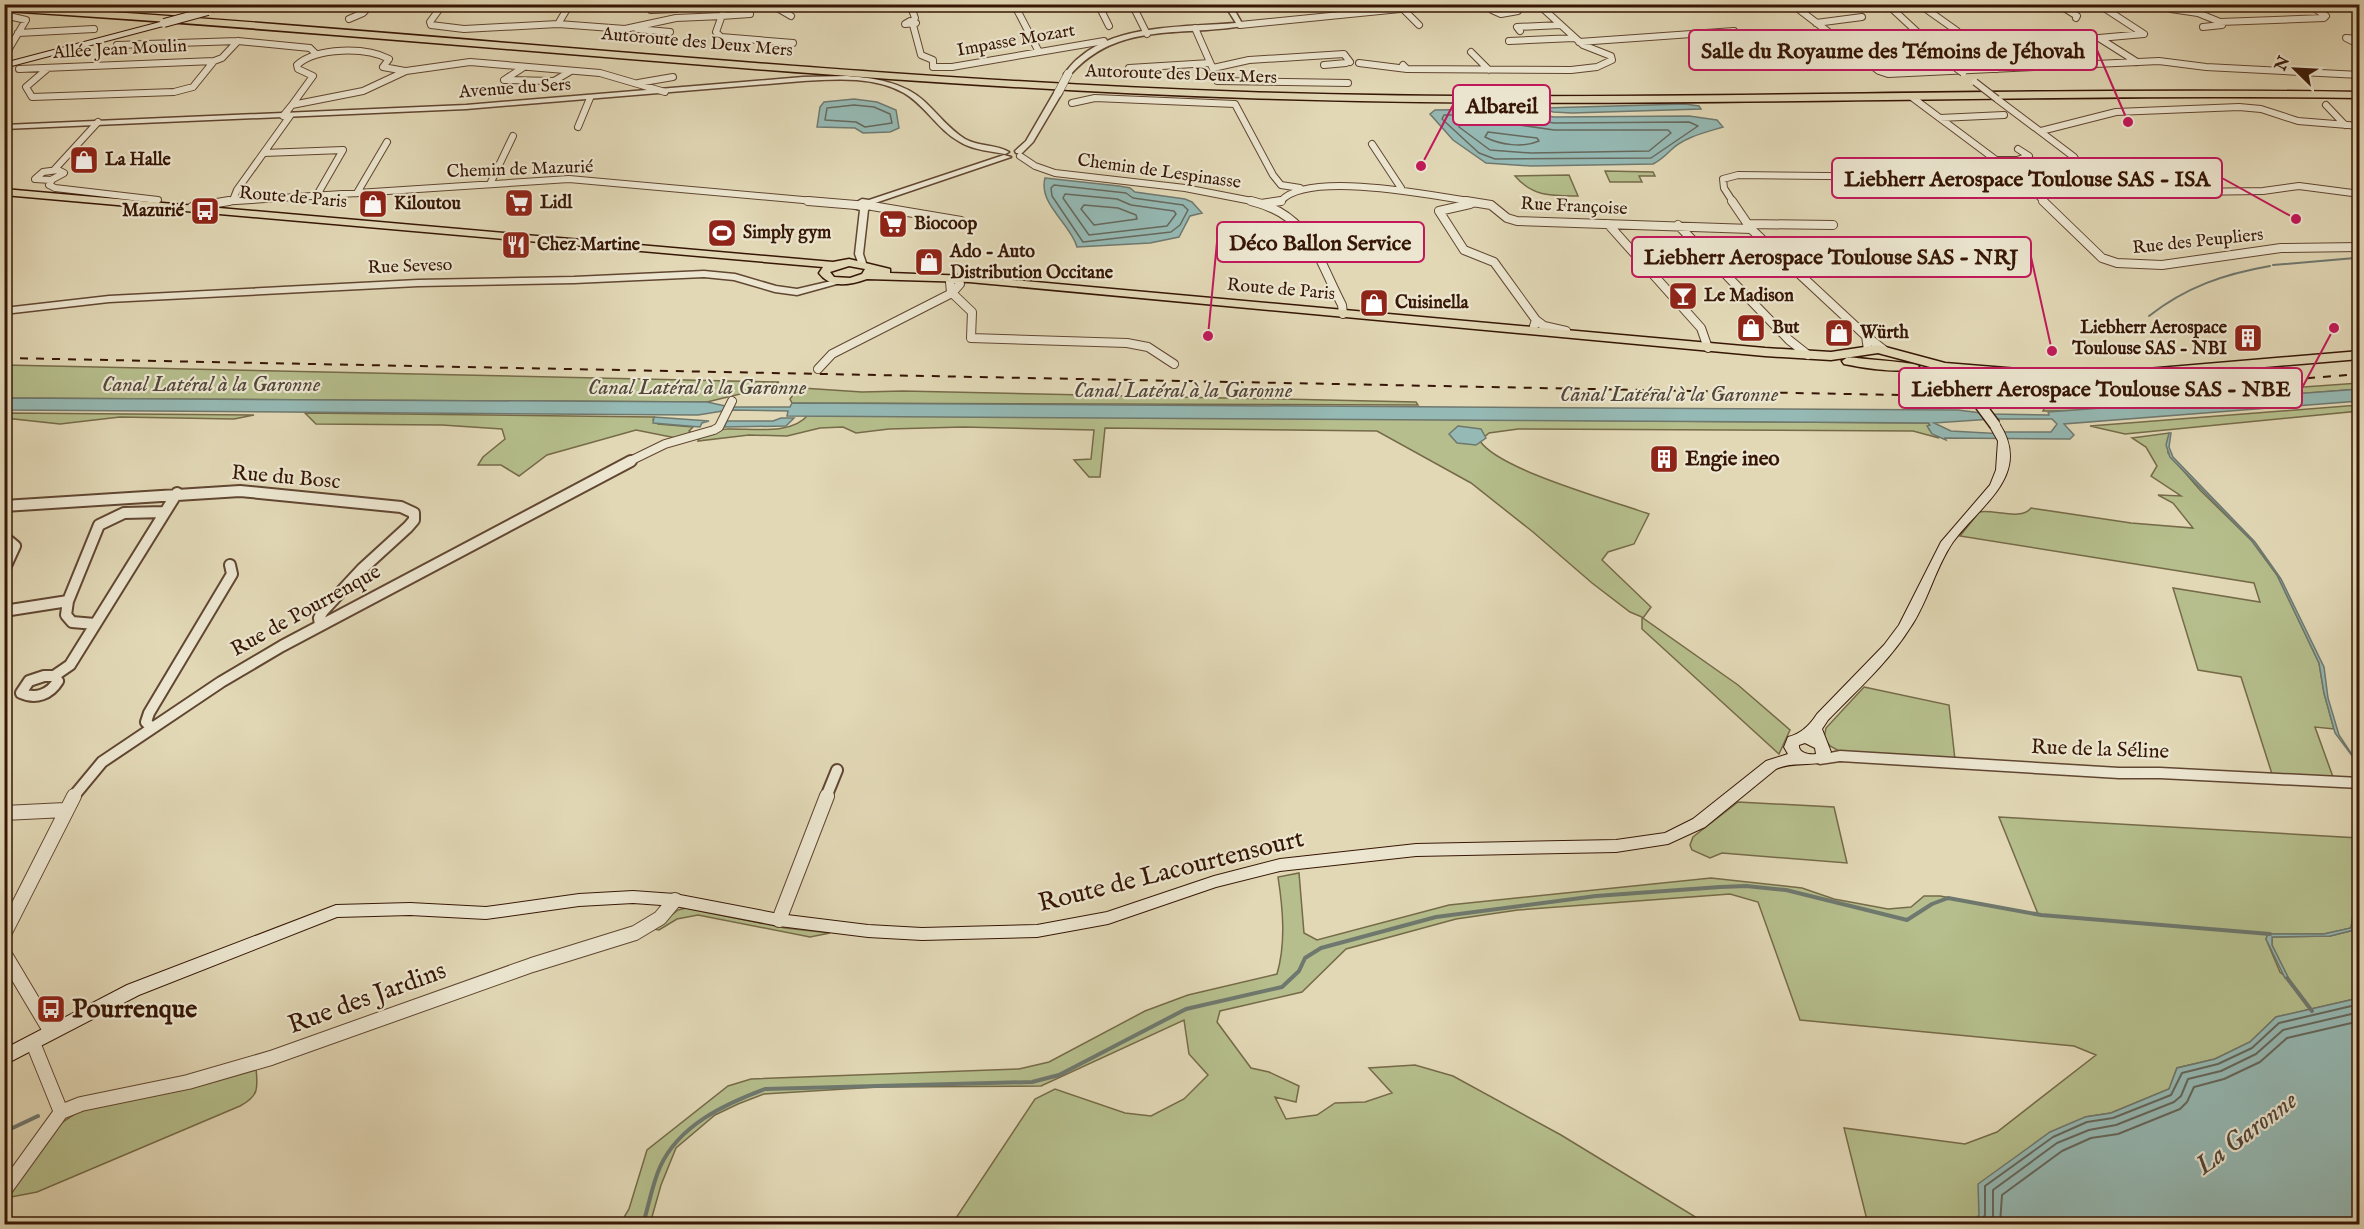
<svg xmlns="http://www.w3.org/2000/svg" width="2364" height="1229" viewBox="0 0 2364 1229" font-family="'IM FELL English',serif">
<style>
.green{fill:#b5be8c;stroke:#766a48;stroke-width:1.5}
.water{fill:#95b9b4;stroke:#6f786e;stroke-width:1.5;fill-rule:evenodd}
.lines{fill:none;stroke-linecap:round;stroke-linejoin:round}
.shore-far1{stroke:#66685c;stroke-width:1.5}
.shore{stroke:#66685c;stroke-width:2}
.stream-far1{stroke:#6f786e;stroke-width:2}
.stream{stroke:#6f786e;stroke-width:4}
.minor-far3-casing{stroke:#614631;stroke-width:8}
.minor-far2-casing{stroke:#614631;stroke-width:10}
.minor-far1-casing{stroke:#614631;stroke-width:14}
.minor-casing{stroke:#614631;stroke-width:16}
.tertiary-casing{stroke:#614631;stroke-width:3}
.secondary-casing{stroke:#361605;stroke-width:2}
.primary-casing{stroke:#361605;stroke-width:3}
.motorway-casing{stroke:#361605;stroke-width:3}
.minor-far3{stroke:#ece6d0;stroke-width:6}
.minor-far2{stroke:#ece6d0;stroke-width:8}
.minor-far1{stroke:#ece6d0;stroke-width:10}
.minor{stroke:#ece6d0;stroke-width:14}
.tertiary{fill:#ece6d0;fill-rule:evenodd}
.secondary{fill:#ece6d0;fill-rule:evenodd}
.primary{fill:#e2d8b6;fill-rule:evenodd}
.motorway{fill:#e2d8b6;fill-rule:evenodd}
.rail{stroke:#361605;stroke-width:2;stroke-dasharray:8 8;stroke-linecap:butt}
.minor-bridge-casing{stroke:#614631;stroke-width:8;stroke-linecap:butt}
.tertiary-bridge-casing{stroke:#614631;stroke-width:9;stroke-linecap:butt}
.secondary-bridge-far1-casing{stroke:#361605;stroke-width:10;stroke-linecap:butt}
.secondary-bridge-casing{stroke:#361605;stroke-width:13;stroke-linecap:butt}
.minor-bridge{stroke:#ece6d0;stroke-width:6}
.tertiary-bridge{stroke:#ece6d0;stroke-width:8}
.secondary-bridge-far1{stroke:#ece6d0;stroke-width:8}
.secondary-bridge{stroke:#ece6d0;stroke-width:10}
.labels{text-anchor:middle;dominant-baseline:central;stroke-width:4.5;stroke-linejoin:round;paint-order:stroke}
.far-street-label{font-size:18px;fill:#361605;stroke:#ece6d0}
.far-poi-label{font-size:18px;font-weight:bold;fill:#361605;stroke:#ece6d0;text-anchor:start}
.poi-label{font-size:21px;font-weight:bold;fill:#361605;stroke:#ece6d0;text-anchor:start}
.street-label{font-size:21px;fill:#361605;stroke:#ece6d0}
.water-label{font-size:22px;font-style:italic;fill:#52473a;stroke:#ece6d0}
.near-street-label{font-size:26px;fill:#361605;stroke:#ece6d0}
.near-poi-label{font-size:26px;font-weight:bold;fill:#361605;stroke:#ece6d0;text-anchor:start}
.near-water-label{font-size:27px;font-style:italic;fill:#52473a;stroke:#ece6d0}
.leader{fill:none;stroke:#c2185b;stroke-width:2}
.callout-dot{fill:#c2185b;stroke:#ece6d0;stroke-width:2}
.callout{fill:#ece6d0;stroke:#c2185b;stroke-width:2}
.callout-label{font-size:22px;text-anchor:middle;font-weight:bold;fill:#361605}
</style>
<rect width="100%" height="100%" fill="#e2d8b6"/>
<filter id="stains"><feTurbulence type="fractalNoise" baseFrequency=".00333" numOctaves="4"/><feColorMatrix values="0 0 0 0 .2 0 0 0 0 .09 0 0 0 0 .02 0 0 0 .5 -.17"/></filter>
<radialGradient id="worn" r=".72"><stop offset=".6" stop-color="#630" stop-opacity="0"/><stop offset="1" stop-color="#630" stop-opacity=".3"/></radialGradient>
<path class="green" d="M1605,171L1653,172L1655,176H1639L1642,182H1610Z
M1569,175L1578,196C1552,196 1533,197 1515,176Z
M5,365L779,382L769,387L707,402L5,398Z
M2359,383V389L2077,411H2043L2047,403L2113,401Z
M802,388L862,392L903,391L1416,402L1418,405L792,403L790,399L795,392Z
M2359,405V411L2125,434L2090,426Z
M5,413L254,415L234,419L120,417L60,424L5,418Z
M305,413L654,417L653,420L658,424L693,427L689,431L693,434L676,438L636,430L547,455L519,476L501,465H478L483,457L505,439L502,429L442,425L316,424Z
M808,415L1929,423V429L1939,438L1913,431L1518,429L1489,433L1480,441C1499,470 1613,501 1649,514L1634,544L1608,552L1602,560L1651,607L1643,618L1738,685L1790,730L1779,754L1642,629V617L1630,612L1592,583L1533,532L1471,483L1377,431L1105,428L1100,477H1089L1074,460L1091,459L1094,430L963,427L889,429L856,433L843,427L820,428L787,436L749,435L698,441L700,437C708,434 718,429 727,429C751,428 791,436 808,415Z
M2169,433L2168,453L2200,490L2252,541L2277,575L2319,663L2324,693L2334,729L2315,727L2333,777L2272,774L2241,677L2198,670L2173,588L2260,602L2254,583L1960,536L1979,512C1994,509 2021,521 2031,508L2131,523L2193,528L2173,503L2158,495L2181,496L2151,476L2157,466L2146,447L2132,438Z
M1864,687L1949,705L1955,760L1839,751L1830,746L1824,738L1826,728Z
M1738,802L1834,807L1847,863L1722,853L1710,858L1692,850L1690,845L1693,837Z
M1999,817L2359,838V875L2351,928L2324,934H2268L2266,939L2280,972L2289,980L2272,945V937L2330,936L2354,930L2357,924L2359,888V998L2276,1017L2250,1042L2215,1059L2177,1068L2169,1089L2111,1113L2085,1117L1972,1224H1868L1844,1128L1965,1144L1997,1132L2096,1055L2074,1046L1800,1020L1758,902L1730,894L1518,910L1456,919L1346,949L1302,992L1220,1011L1217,1022L1251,1068L1269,1072L1299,1086L1296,1102L1275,1097L1286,1119L1317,1115L1335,1103L1365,1102L1392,1093L1369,1068L1415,1065L1453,1076L1561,1135L1707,1224H952L1035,1099L1055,1089L1125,1113L1151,1116L1184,1099L1208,1075L1189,1054L1184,1020L1041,1086L877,1087L764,1094L738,1104L715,1115L676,1148L661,1185L650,1224H620L629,1209L647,1150L728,1086L751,1079L1019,1069L1049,1062L1145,1011L1188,995L1277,974C1286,943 1283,909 1278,877L1299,873L1304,933L1317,940L1449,905L1711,878L1802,888L1834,899L1888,909L1911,907L1924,896H1940L2038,914Z
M686,908L785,928L830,933L810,937L698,915L677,919L659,930L654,929L678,910Z
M256,1068C258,1088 259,1096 240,1106L37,1192L6,1198L51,1130L81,1110L216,1081Z"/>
<path class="water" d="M854,99L877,102L896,110L899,128L890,132L863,133L855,128L817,127L820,107L824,102Z
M1685,104L1699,106L1701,109L1572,113L1553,112L1543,108Z
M1507,109L1554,117L1689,116L1717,120L1723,127C1707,132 1684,137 1671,150C1665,156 1661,160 1653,164L1531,166L1486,163L1453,140L1430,114L1435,110Z
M1045,178L1119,186L1130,188L1135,192L1185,199L1192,202L1202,213L1190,216L1179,237L1150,243L1077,247C1071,224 1038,204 1045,178Z
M2360,389L2359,401L2064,424L2074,435L2070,439L1945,438L1946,440L1932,434L1927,426L1930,425L1929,423L787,416L788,411L729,410L698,415L5,410V398L707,402L730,407H790L792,403L1958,410L1989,414L2049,415L2048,412ZM1992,419H2052L2057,424L2051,432H2003L2004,434L1951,431L1934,423Z
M654,417L709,421L702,423L700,427L653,423Z
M781,418H794L786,426L724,427L727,421H773Z
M1458,426L1481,429L1486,438L1476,445L1457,443L1449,434Z
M2169,433H2171L2169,447L2173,457L2255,542L2281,579L2324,667L2328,698L2339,735L2359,765L2335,733L2324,693L2319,663L2277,575L2252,541L2170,457L2166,445Z
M2359,875L2357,924L2354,930L2330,936L2272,937V945L2290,981L2285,978L2266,939L2268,934H2324L2351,928Z
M2359,998V1224H1972L1979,1215L1978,1184L2050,1132L2085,1117L2111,1113L2169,1089L2177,1068L2215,1059L2250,1042L2276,1017Z"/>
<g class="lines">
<path class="shore-far1" d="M854,105L874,107L890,114L892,123L865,127L856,122L825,120L827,108Z
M1444,115H1506L1554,123L1689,122L1698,126L1651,158L1495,159L1479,153L1442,119Z
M1461,123H1506L1554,130H1668L1671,133L1649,151L1531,153L1490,150L1459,127Z
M1488,132L1537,138L1539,141C1523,148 1500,145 1485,137Z
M1054,185L1126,193L1133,198L1183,205L1188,210L1180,225L1171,232L1083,242L1052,196L1051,188Z
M1065,194L1117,199L1131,205L1174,211L1176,214L1167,226L1089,235L1063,198Z
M1084,205L1118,208L1136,215L1137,219L1094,225L1081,209Z"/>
<path class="shore" d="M1979,1224L1985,1215V1186L2053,1137L2087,1122L2113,1118L2171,1095L2182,1073L2218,1064L2252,1048L2279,1023L2360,1004
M1989,1224L1993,1216V1190L2057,1143L2089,1130L2116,1125L2174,1102L2181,1096L2188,1079L2221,1071L2256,1054L2283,1030L2360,1012
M2000,1224L2002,1195L2062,1151L2091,1138L2118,1134L2180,1109L2187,1102L2194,1087L2224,1079L2260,1062L2287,1038L2360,1021"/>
<path class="stream-far1" d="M2273,265L2355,258
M2149,316C2186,287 2224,274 2270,266"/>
<path class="stream" d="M2287,978L2312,1011
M4,1132L38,1116
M643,1224C649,1205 652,1185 660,1167C679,1125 725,1104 765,1089L1032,1082L1059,1075L1186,1009L1282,987L1299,971L1305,958L1321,948L1436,917L1596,896L1720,887L1746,886L1786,890L1907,920L1932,904L1948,898L2041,915L2270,934"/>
<g class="minor-far3-casing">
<path id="minor-far3" d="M443,4L430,22L431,25L464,29L558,24L625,29L676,18L722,16
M726,4L716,32L721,37L793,43
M780,4L779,9L791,16
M1014,4L1039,52
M1098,4L1109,26
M1132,4L1147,34
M1792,4L1879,71L1888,74L2159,61L2206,67L2360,75
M1887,4L1956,68
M1919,4L1957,31
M2058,4L2077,16L2076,18
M2098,4L2144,34L2099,38L2137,62
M2162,4L2171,9L2198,13L2220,22L2324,18L2326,16L2317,10L2318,8L2360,7
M1889,6L1914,4
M1515,8L1518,11L1501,14L1492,10Z
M1515,8L1539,6
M651,10L676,9
M1404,10L1419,25
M4,15L26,20L4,57
M721,16L750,14
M349,19L363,13L371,4
M910,21L916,23L905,24Z
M913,21L915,18L911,7L914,4
M1816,23L1862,17
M558,24L570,4
M913,25L921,55L933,60V67H952L1104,41
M1240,25L1450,4
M2203,27L2222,25
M1195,28L1213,69
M637,29L670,32
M1520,31L1517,27L1561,25
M18,33L94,29
M1836,39L1892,36
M2360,39L2346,38L2360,45
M2053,40L2061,43L2047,42Z
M1509,41L1574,38
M1579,42L1734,31
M1747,44L1835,38
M117,45L238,41L310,48L316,54
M1969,46L1981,49L1967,47Z
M1981,48L2006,52
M1471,52L1489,70
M1359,63L1407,69
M1324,65L1346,63
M1403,65L1407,69L1571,70L1597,67L1612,60L1611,56L1583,45L1538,4
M524,67L504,80L554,81L571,71
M1129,68L1210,63
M1213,68L1249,60L1344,54L1350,62
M19,69L214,61
M47,69L26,87L32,97L174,92L193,87L214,61L222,58L238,41
M1997,69L1995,66L2012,48L2022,47L2084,60
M1215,76L1217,81L1348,83
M638,83L673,77
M1913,98L2016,175
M1997,99L2074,157L2081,167L2064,177L2027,178
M1072,103L1095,98L1235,104L1273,175L1281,185L1300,188
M292,105L313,76L298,69L297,65C317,47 366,47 389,59L383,67L405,71
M2326,105L2345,125
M283,116L292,105L363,91L406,71L470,62L600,73L665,92
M1940,118L2004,115
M578,127L590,98
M2041,131L2116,112L2239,107L2261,109L2298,121L2360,126
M1372,144L1401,188
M264,153L343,150L317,195
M1020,156L1035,166L1055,173L1185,188L1257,202
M1996,160H2017L2029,156L2018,149
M54,170L98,122
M58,170L64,173L51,180L35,179L43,172Z
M52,180L49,185L55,188L158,200
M2022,180L2045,202
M490,184L513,136
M357,193L387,142
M2036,194L2263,191L2299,186L2360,194
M233,200L237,190L290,116
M220,202L569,179L825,202
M1273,202L1281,201C1308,170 1436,196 1474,202
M1733,202L1724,188L1723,179L1738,175L2013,178"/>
</g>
<g class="minor-far2-casing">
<path id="minor-far2" d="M808,201L856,205
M1251,201C1310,215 1317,257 1342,305L1343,314
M1466,201L1491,205L1507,218L1517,221L1751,229
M1732,201L1751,229L1866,336
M2043,201L2102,258L2117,263L2162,265L2281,248L2360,247
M1261,204L1281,201
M1470,204L1439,211L1464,250L1494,262L1536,320
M872,206L961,221
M192,207L229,201
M1608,224L1701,328L1708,348
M1748,224L1833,225
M1678,225L1789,340L1808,355
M955,278L950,282L951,292L972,312L971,338L1127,343L1148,347L1174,364
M1534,326L1536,320L1544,326L1566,331
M1868,350L1866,336L1884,350
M818,369L832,354L952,293L960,284L958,279
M628,462L665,444L714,430L719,427L732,401"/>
</g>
<g class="minor-far1-casing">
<path id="minor-far1" d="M4,506L240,491L401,507L414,513V520L408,527L362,569L323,611L319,618L320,625
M4,537L15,546L4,570
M4,611L68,601
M95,624L72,622L66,615L68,601L99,525L124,513L164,512
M44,676H54L58,681C50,694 36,700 21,693L29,681Z
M54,676L70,665L177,493
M152,728L146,722L149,713L232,574L230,565
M73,797L102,762L221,682L282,646L631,461
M826,797L837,770"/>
</g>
<g class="minor-casing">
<path id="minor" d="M4,813L65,810
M779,920L827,796
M4,934L74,796
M4,953L51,1032
M33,1043L61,1112
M61,1112L81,1104L188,1082L271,1058L532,965L635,933L660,918L675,900
M4,1191L61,1112"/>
</g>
<g class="tertiary-casing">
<path id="tertiary" d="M1224,4H1231L1243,25L1242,26C1179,37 1118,21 1070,75L1064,74C1069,68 1074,61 1080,57C1118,24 1188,27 1236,23Z
M847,76C874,78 903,82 924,101C938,114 949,129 965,139C979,147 996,144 1009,152L1005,154C990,151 973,150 960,142C938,130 926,106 904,93C874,76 836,79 803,81L466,109L4,129V125L466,105L803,77Z
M1055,91L1062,93L1033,142L1022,153H1016L1015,151L1026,141Z
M1004,155L1011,157L875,203L876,207L868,210L863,254L866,263L859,265L855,254L860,210L853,208V204L862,199L869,200Z
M704,271L735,274L776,286L797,289L840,279L844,282L797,295L775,292L734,280L704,277L574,283L418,286L109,302L4,314V308L109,296L418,280L574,277Z
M1840,751L2119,768H2160L2360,778V788L2160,778H2119L1840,761L1820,764L1815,762L1813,759L1815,756Z"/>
</g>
<g class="secondary-casing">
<path id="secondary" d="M222,4H235L208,13L204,11Z
M164,21L168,23L167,25L4,68V63Z
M1939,367L1970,385L1987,373H1995L1997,375L1976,392V396L1972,397L1935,372V368Z
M1995,422L1999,423C2033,475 1980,505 1953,542C1935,568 1928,602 1910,628C1888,663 1856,691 1828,720L1822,729L1831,752L1827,761C1810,767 1793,761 1776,769L1705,827L1668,844L1616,852L1416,856L1280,871L1216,887L1108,924L1037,937L922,940L868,937L779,926L675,906L633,903L579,906L486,919L410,915L337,917L139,995L4,1065V1049L127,985L336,905L410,903L486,907L579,894L633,891L675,894L779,914L868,925L922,928L1037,925L1107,912L1214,876L1280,859L1416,844L1616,840L1665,833L1693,819L1766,761L1788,754L1784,747L1788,737C1801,734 1810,725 1817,714L1884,645L1899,625L1941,542L1990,485L1996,470L1998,441L1989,425ZM1805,743L1815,748L1816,754C1809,755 1798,753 1799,745Z"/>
</g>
<g class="primary-casing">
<path id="primary" d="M4,189L833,262L849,259L890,269V273L969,276L1765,348L1831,352L1878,345L1945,363L2067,373L2123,371L2360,351V359L2123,379L2067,381L1945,371L1878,353L1831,360L1765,356L969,282L867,279C850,285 831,289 819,273L823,267L4,195ZM849,266L865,269L862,274L850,278L834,277L830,272Z
M1848,357C1860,359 1914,362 1919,366C1908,376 1859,367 1844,364L1842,361Z"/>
</g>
<g class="motorway-casing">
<path id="motorway" d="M4,5C418,30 831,78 1246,92C1617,104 1988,86 2360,92V98C1988,93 1617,111 1246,98C831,84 418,36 4,11Z"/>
</g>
<use href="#minor-far3" class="minor-far3"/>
<use href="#minor-far2" class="minor-far2"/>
<use href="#minor-far1" class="minor-far1"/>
<use href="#minor" class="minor"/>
<use href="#tertiary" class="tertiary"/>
<use href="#secondary" class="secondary"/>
<use href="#primary" class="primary"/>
<use href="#motorway" class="motorway"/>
<path class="rail" d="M4,358L1950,396L2122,393L2360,374"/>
<g class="minor-bridge-casing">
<path id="minor-bridge" d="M1956,68L1963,73
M1975,82L1997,99"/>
</g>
<g class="tertiary-bridge-casing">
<path id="tertiary-bridge" d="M1058,93L1068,74"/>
</g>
<g class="secondary-bridge-far1-casing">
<path id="secondary-bridge-far1" d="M164,23L208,11"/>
</g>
<g class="secondary-bridge-casing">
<path id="secondary-bridge" d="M1972,394L1995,425"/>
</g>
<use href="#minor-bridge" class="minor-bridge"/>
<use href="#tertiary-bridge" class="tertiary-bridge"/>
<use href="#secondary-bridge-far1" class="secondary-bridge-far1"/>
<use href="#secondary-bridge" class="secondary-bridge"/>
</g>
<defs>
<g id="shop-square" transform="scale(1.5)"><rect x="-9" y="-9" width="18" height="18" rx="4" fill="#8f2418" stroke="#ece6d0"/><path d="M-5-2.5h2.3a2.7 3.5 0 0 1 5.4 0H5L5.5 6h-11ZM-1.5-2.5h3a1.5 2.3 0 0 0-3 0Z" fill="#fff"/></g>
<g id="supermarket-square" transform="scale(1.5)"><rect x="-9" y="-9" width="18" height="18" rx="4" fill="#8f2418" stroke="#ece6d0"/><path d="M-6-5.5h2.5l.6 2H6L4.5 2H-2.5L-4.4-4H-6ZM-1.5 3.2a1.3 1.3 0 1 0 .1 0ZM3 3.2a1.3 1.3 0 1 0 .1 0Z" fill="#fff"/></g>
<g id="bus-square" transform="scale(1.5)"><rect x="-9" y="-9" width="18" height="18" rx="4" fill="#8f2418" stroke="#ece6d0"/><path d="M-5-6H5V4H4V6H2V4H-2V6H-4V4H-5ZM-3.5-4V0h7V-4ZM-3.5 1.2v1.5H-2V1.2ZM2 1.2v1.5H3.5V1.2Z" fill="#fff"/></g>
<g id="stadium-square" transform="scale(1.5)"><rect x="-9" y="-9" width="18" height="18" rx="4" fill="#8f2418" stroke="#ece6d0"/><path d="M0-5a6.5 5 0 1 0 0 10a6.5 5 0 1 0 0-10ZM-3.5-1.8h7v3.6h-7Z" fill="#fff"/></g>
<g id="restaurant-square" transform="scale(1.5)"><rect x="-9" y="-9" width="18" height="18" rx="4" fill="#8f2418" stroke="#ece6d0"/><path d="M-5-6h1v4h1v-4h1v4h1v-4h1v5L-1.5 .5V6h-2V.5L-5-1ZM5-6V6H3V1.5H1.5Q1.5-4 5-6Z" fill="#fff"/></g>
<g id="bar-square" transform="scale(1.5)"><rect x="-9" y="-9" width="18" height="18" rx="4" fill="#8f2418" stroke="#ece6d0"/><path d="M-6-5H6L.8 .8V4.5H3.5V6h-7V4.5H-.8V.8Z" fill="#fff"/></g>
<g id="building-square" transform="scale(1.5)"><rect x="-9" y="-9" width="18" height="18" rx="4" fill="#8f2418" stroke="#ece6d0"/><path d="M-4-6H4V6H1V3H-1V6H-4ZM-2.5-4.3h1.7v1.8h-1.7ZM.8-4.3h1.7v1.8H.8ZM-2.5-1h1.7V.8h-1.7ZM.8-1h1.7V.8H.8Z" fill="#fff"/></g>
</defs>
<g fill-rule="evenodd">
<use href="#shop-square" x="84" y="160"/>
<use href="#supermarket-square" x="519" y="203"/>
<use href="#shop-square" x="373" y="204"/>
<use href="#bus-square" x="205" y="211"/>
<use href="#supermarket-square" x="893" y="224"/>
<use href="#stadium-square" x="722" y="233"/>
<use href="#restaurant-square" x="516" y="245"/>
<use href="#shop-square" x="929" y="262"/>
<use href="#bar-square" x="1683" y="296"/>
<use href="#shop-square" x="1374" y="303"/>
<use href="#shop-square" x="1751" y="328"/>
<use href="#shop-square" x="1839" y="333"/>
<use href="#building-square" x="2248" y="338"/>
<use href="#building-square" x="1664" y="459"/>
<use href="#bus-square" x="51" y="1009"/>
</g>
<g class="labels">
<g class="far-street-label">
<text transform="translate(1016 41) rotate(-10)">Impasse Mozart</text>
<text transform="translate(697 43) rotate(5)">Autoroute des Deux Mers</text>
<text transform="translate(120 50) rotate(-3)">Allée Jean Moulin</text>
<text transform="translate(1181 75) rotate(2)">Autoroute des Deux Mers</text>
<text transform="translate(515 89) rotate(-4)">Avenue du Sers</text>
<text transform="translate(520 170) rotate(-2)">Chemin de Mazurié</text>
<text transform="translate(1159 172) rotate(8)">Chemin de Lespinasse</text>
<text transform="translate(293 198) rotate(5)">Route de Paris</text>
<text transform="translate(1574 207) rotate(3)">Rue Françoise</text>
<text transform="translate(2198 242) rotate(-6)">Rue des Peupliers</text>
<text transform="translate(410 267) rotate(-2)">Rue Seveso</text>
<text transform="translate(1281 290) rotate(5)">Route de Paris</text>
</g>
<g class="far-poi-label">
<text x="105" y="160">La Halle</text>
<text x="540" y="203">Lidl</text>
<text x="394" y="204">Kiloutou</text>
<text x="184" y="211" text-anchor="end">Mazurié</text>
<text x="914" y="224">Biocoop</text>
<text x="743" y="233">Simply gym</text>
<text x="537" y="245">Chez Martine</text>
<text x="950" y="252">Ado - Auto<tspan x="950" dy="21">Distribution Occitane</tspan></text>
<text x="1704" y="296">Le Madison</text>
<text x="1395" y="303">Cuisinella</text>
<text x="1772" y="328">But</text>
<text x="2227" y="328" text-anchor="end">Liebherr Aerospace<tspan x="2227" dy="21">Toulouse SAS - NBI</tspan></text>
<text x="1860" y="333">Würth</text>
</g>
<g class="poi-label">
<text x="1685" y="459">Engie ineo</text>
</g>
<g class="street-label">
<text transform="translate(286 478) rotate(5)">Rue du Bosc</text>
<text transform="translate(306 611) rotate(-29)">Rue de Pourrenque</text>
<text transform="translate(2100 750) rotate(2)">Rue de la Séline</text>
</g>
<g class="water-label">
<text x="211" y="385">Canal Latéral à la Garonne</text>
<text x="697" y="388">Canal Latéral à la Garonne</text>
<text x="1183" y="391">Canal Latéral à la Garonne</text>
<text x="1669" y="395">Canal Latéral à la Garonne</text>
</g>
<g class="near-street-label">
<text transform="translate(1171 871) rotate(-14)">Route de Lacourtensourt</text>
<text transform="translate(367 998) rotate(-20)">Rue des Jardins</text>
</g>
<g class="near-poi-label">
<text x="72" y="1009">Pourrenque</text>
</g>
<g class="near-water-label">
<text transform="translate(2247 1134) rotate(-37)">La Garonne</text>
</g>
</g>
<path class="leader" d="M2128 122L2097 50M1421 166L1453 105M2296 219L2222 178M1208 336L1217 242M2052 351L2031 257M2334 328L2302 388"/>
<g class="callout-dot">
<circle cx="2128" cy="122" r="6"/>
<circle cx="1421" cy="166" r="6"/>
<circle cx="2296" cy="219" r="6"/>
<circle cx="1208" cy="336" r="6"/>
<circle cx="2052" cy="351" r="6"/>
<circle cx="2334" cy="328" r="6"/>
</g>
<g class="callout">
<rect x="1689" y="30" width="408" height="40" rx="6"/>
<rect x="1453" y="85" width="97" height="40" rx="6"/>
<rect x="1832" y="158" width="390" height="40" rx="6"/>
<rect x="1217" y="222" width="207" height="40" rx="6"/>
<rect x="1632" y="237" width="399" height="40" rx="6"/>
<rect x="1899" y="368" width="403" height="40" rx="6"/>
</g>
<g class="callout-label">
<text x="1893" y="58">Salle du Royaume des Témoins de Jéhovah</text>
<text x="1502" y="113">Albareil</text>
<text x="2027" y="186">Liebherr Aerospace Toulouse SAS - ISA</text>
<text x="1320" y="250">Déco Ballon Service</text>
<text x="1831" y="264">Liebherr Aerospace Toulouse SAS - NRJ</text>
<text x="2101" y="396">Liebherr Aerospace Toulouse SAS - NBE</text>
</g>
<rect width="2364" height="1229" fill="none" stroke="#e2d8b6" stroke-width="24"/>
<rect x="6" y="6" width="2352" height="1217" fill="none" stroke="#361605" stroke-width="3"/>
<rect x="12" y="12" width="2340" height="1205" fill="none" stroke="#361605" stroke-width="1.5"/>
<g transform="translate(2295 69) rotate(294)" stroke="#ece6d0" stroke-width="4.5" paint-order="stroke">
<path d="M0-4.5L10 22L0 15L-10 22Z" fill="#361605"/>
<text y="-9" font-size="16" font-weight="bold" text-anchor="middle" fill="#361605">N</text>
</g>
<rect width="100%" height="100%" filter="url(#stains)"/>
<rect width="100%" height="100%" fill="url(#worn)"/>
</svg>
